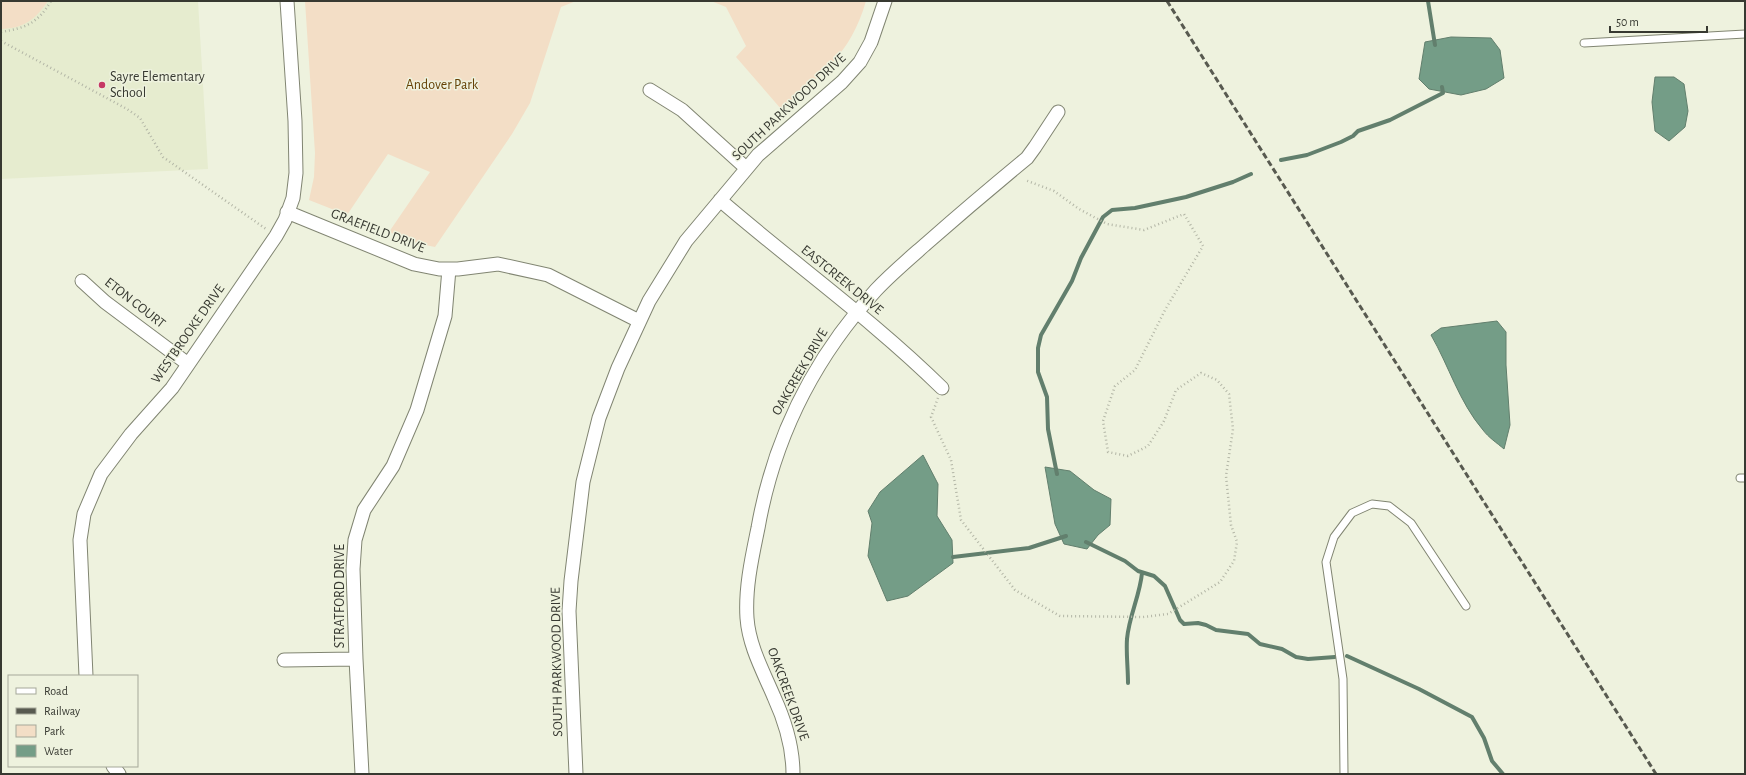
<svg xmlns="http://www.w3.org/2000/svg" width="1746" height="775" viewBox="0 0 1746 775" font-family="'Alegreya Sans',sans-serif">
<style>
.built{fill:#e6eccf}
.green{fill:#f3dec6}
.water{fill:#749d87;stroke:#627f6d}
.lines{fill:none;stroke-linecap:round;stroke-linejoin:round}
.stream{stroke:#627f6d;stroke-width:4}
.lane-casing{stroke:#818572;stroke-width:9}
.street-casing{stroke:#818572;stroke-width:15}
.path{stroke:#b3b6a6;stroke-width:2.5;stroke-dasharray:1 3;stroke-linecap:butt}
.lane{stroke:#fff;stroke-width:7}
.street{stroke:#fff;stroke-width:13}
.rail{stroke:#585a50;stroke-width:3;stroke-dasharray:6 3;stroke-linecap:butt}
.poi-dot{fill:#c63864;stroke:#eef2de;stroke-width:1.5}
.labels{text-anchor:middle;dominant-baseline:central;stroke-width:3;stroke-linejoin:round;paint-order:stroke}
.poi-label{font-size:14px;fill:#373931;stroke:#eef2de;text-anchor:start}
.park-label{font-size:14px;fill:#654105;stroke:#eef2de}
.street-label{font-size:14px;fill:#373931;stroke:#eef2de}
</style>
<rect width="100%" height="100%" fill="#eef2de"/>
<path class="built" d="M1,1H198L208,169L1,179Z"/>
<path class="green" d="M1,1H48C35,20 24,28 1,29Z
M305,1H576L561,7L530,103L512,134L435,247L416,243L389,232L430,172L388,154L347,215L309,200L314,177L315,153Z
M711,1H866C850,56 822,73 781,109L736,57L746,46L726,7Z"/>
<path class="water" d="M1451,37L1491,38L1500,50L1504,78L1486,89L1461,95L1429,89L1419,79L1425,42Z
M1655,77H1674L1684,84L1688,111L1685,127L1669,141L1655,131L1652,102Z
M1497,321L1506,332V365L1510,425L1504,449C1497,443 1488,437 1483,430C1459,402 1449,366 1431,335L1441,328Z
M923,455L938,484L937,516L952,540L953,563L908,596L887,601L868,556L872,523L868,511L880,492Z
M1045,467L1070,471L1094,490L1111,499L1110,525L1098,535L1087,549L1064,544L1055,524Z"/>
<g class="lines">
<path class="stream" d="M1428,1L1435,45
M1281,160L1307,155L1341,142L1353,136L1358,131L1390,120L1443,93L1442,87
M1057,474L1048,429L1047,397L1038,372V348L1041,335L1072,281L1081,258L1103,217L1112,210L1135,208L1186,197L1233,182L1251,174
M1086,542L1125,561L1138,571L1154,576L1165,586L1180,620L1184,624L1198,623L1206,625L1216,630L1248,634L1260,644L1282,649L1296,657L1308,659L1335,657
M953,557L1029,548L1066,536
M1347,656L1419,689L1472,717L1484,738L1492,761L1503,774
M1128,683C1128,668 1126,653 1127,639C1129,616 1140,595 1142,573"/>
<g class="lane-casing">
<path id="lane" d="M1584,43L1745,34
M1740,478H1745
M1344,774L1343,679L1326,562L1334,537L1352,513L1372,504L1389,506L1411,523L1466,606"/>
</g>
<g class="street-casing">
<path id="street" d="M650,90L682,110L746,168
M720,200C793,263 873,320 942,388
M287,212L414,264L439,269H458L498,264L548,275L639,321
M82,281L105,302L188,364
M284,660L356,659
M86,676L80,540L84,514L101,474L131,434L172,388L276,236L285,220L293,198L296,173L295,121L287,1
M113,766L119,774
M362,774L356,659L353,569L355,540L364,510L393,466L417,410L445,316L449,269
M576,774L569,611L571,581L583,482L599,418L618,368L649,301L686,241L758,155L842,82L860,62L871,42L885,1
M793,774C793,747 785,721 774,697C763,671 749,646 747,618C745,588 752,557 758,528C774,437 814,358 876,290C892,273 910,258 927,243C960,214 993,186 1027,158L1035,147L1058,112"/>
</g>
<path class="path" d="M1,32C26,28 38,23 51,1
M1,41L127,109L140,118L163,157L266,229
M938,398L931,417L951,460L961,520L1015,590L1060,616L1143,617L1168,614L1220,582L1234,561L1237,542L1231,525L1226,476L1233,429L1229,394L1217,380L1201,373L1176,390L1164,421L1148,446L1128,456L1108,452L1103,421L1115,386L1135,370L1165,310L1203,246L1184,214L1144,230L1107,224L1079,209L1054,191L1025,180"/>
<use href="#lane" class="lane"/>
<use href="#street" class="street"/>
<path class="rail" d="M1167,1L1656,774"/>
</g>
<circle class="poi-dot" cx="102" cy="85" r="4"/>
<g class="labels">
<g class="poi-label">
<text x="110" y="77">Sayre Elementary<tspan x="110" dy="16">School</tspan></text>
</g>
<g class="park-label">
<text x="442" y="85">Andover Park</text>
</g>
<g class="street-label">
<text transform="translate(789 107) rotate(-43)">SOUTH PARKWOOD DRIVE</text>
<text transform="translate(378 231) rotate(21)">GRAEFIELD DRIVE</text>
<text transform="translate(842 280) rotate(39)">EASTCREEK DRIVE</text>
<text transform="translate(135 303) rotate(38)">ETON COURT</text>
<text transform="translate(188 334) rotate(-55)">WESTBROOKE DRIVE</text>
<text transform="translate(800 372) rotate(-60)">OAKCREEK DRIVE</text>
<text transform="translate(340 596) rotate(-90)">STRATFORD DRIVE</text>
<text transform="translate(557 662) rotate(-91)">SOUTH PARKWOOD DRIVE</text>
<text transform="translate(788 694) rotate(70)">OAKCREEK DRIVE</text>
</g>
</g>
<rect width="1746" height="775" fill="none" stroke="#373931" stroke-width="4"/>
<rect x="8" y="675" width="130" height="92" fill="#eef2de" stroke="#a5a899"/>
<rect x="16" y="688" width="20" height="6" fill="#ffffff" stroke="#a5a899"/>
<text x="44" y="695" font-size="12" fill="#373931">Road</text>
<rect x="16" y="708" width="20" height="6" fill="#585a50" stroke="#a5a899"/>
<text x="44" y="715" font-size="12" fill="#373931">Railway</text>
<rect x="16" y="725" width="20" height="12" fill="#f3dec6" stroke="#a5a899"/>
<text x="44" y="735" font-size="12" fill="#373931">Park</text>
<rect x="16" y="745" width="20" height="12" fill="#749d87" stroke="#a5a899"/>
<text x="44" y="755" font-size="12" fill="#373931">Water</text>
<path d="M1610 26v6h97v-6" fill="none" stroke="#373931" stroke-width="2"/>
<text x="1616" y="26" font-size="12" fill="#373931" stroke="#eef2de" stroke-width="3" paint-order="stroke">50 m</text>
</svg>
